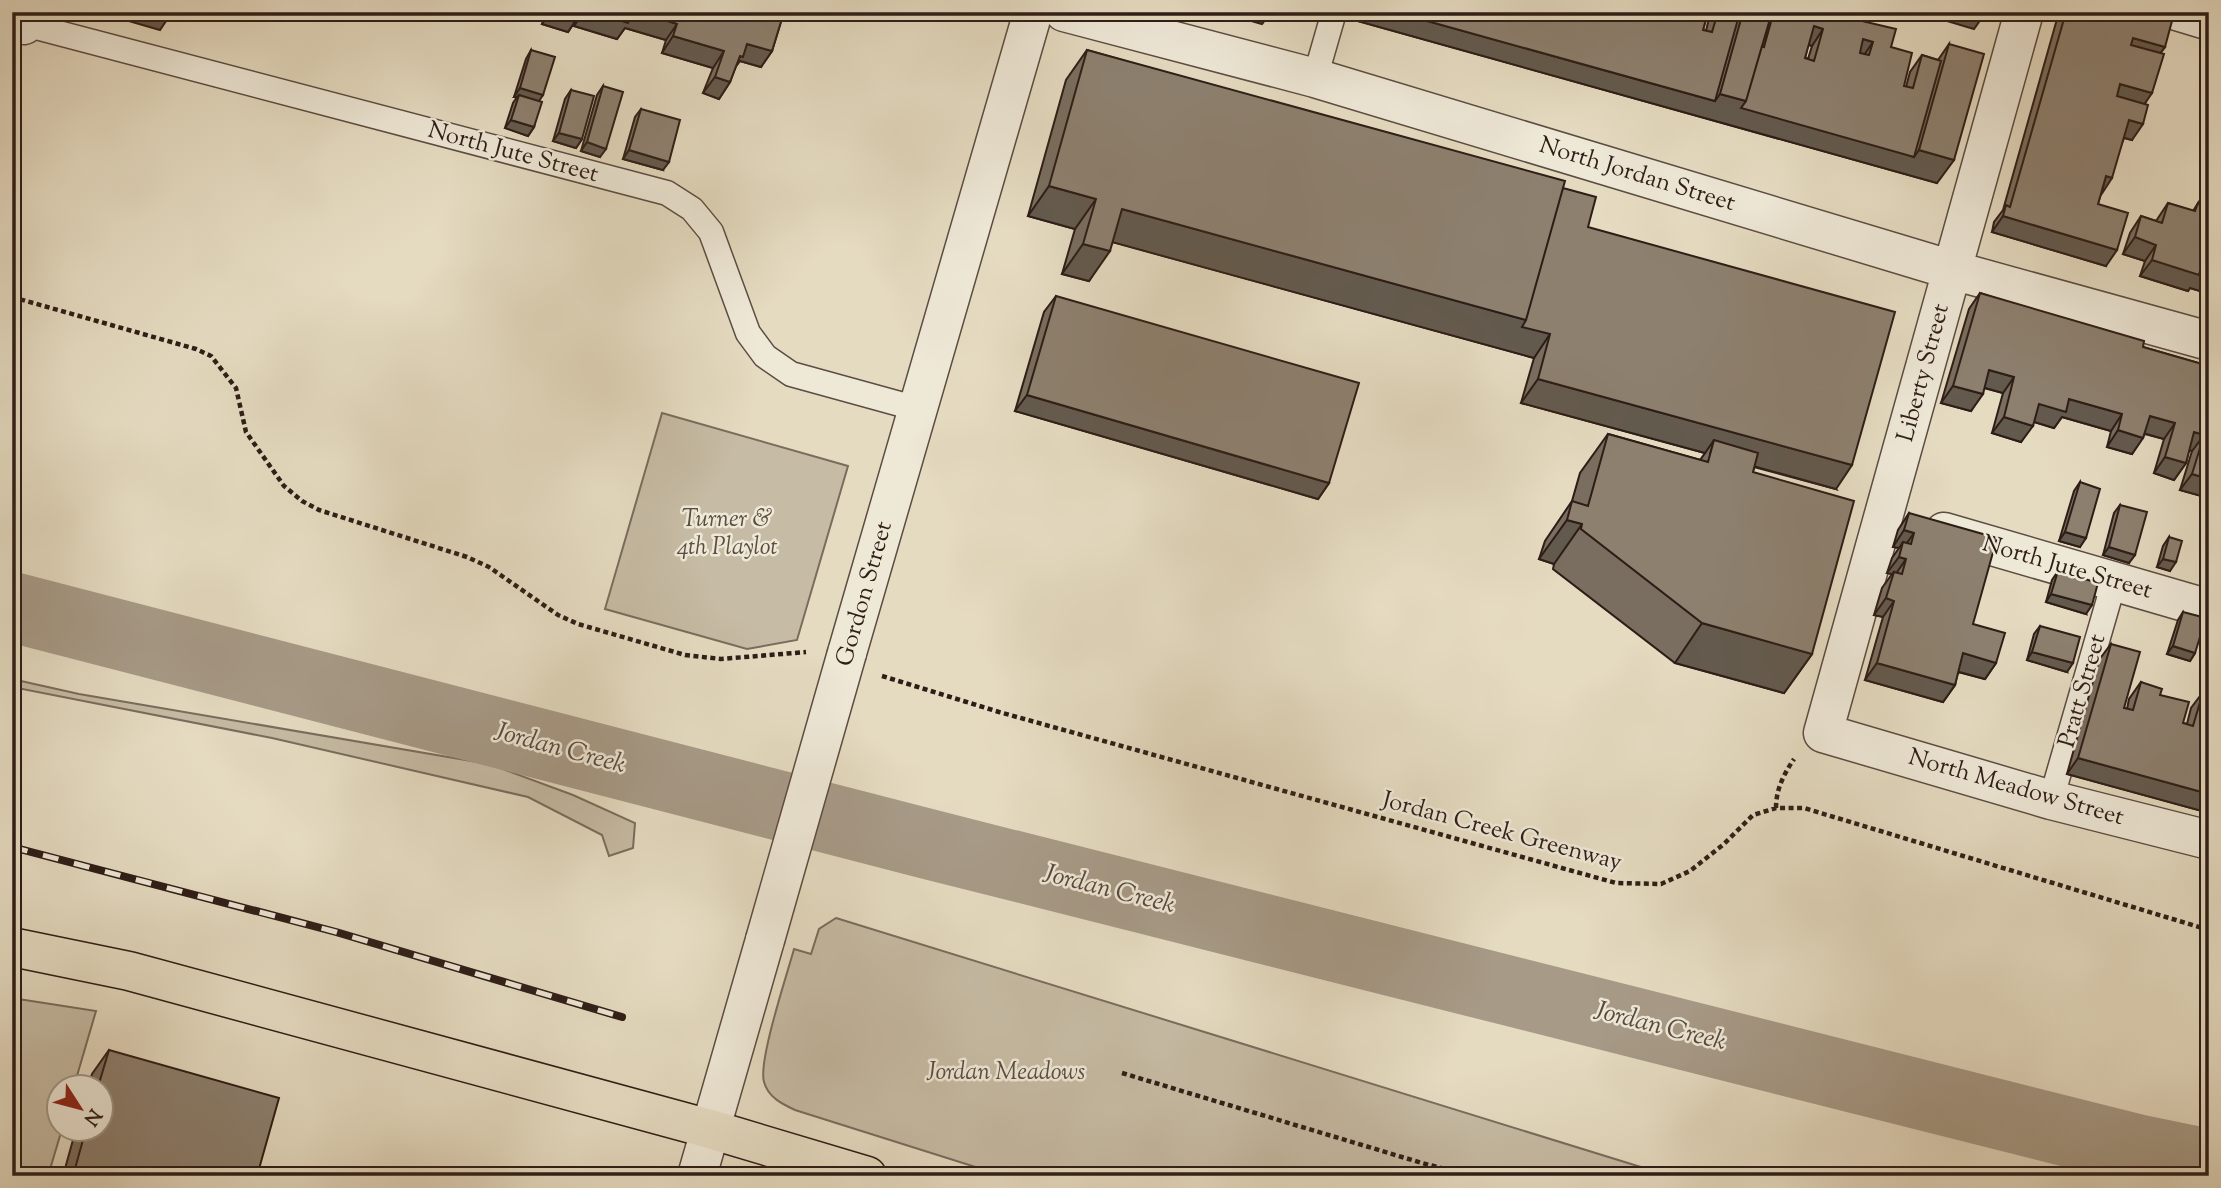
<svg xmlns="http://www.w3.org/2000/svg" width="2221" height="1188" viewBox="0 0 2221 1188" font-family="'Sorts Mill Goudy',serif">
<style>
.green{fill:#c6bba4;stroke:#7a6c5e;stroke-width:2}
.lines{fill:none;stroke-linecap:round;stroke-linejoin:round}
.river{stroke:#a79a87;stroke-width:70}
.service-casing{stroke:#5c4c42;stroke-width:27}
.minor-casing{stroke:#5c4c42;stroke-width:41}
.tertiary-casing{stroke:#5c4c42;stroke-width:41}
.primary-casing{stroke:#2e1d17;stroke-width:41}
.path{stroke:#2e1d17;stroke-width:4.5;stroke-dasharray:5 3.5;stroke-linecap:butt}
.service{stroke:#eee8d7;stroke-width:24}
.minor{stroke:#eee8d7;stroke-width:38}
.tertiary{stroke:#eee8d7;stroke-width:38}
.primary{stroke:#e5dbc1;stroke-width:38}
.rail-casing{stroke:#2e1d17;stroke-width:8}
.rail{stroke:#eee8d7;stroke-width:5;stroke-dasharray:16;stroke-linecap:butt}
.tertiary-bridge-casing{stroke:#5c4c42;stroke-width:41;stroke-linecap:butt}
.tertiary-bridge{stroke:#eee8d7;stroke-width:38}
.wall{fill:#796e5f;stroke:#2e1d17;stroke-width:2;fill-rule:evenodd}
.shaded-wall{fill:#635a4e;stroke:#2e1d17;stroke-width:2}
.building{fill:#8d806f;stroke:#2e1d17;stroke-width:2;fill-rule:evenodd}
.labels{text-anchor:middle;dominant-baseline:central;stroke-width:5;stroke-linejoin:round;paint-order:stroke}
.street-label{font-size:24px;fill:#2e1d17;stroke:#eee8d7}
.park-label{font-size:24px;font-style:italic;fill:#5c4c41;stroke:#eee8d7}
.water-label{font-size:26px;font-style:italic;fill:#58493e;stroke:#eee8d7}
</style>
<rect width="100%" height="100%" fill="#e5dbc1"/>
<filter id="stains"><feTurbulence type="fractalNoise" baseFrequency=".00286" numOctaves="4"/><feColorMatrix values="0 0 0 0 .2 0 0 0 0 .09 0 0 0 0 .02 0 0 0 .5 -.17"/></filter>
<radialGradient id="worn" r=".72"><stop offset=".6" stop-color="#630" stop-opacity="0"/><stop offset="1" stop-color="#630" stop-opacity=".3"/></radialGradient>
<path class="green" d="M662,413L848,466L797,640L747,649L605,609Z
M12,679L79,694L489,764L573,795L635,823L633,848L609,856L602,835L528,797L272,738L12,687Z
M836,918L1670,1176H1004L795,1110C782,1104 768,1097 764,1082C758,1061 787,975 794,949L811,954L819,929Z
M12,998L96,1011L74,1086H60V1128L62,1129L48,1176H12Z"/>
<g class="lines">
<path class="river" d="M12,607L928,844L2136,1149L2209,1164"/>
<g class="service-casing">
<path id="service" d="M2156,12L2209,28
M13,21L667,193L692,209L711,232L748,333L765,356L791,374L918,409
M1315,78L1334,12
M2051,800L2114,582"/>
</g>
<g class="minor-casing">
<path id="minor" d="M1064,12L1315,78L1952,270L2209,341
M2024,12L1823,733L2051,800L2209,840
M24,25L28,12
M1944,532L2209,609"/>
</g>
<g class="tertiary-casing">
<path id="tertiary" d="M847,653L1033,12
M697,1176L765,940"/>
</g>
<g class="primary-casing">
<path id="primary" d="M12,947L129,971L710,1129L867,1176"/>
</g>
<path class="path" d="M12,297L196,349L211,356L236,388L246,432L284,486L302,501L319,510L467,557L489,567L558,615L578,624L685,655L721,659L806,652
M882,676L999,712L1616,883L1661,884L1690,871L1724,844L1753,815L1776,808H1804L2209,930
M1776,808C1776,789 1784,774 1794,759
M1122,1073L1422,1163L1471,1176"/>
<use href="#service" class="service"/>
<use href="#minor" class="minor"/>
<use href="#tertiary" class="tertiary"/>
<use href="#primary" class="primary"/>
<g class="rail-casing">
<path id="rail" d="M12,847L336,932L622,1017"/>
</g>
<use href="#rail" class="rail"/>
<g class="tertiary-bridge-casing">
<path id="tertiary-bridge" d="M765,940L847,653"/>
</g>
<use href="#tertiary-bridge" class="tertiary-bridge"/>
</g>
<path class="wall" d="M546,12H784L772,51L761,67L740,61L736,66L730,82L719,99L703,93L713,68L662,53L666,40L625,28L617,39L574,26L576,20L568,32L542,24Z
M1349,12H1653L1652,16L1657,17L1659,12H1708L1703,30L1706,31L1709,18L1713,12H1846L1845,17L1891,47L1904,86L1906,87L1910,72L1922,55L1938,60L1949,44L1937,183L1347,18ZM1808,45L1812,46L1808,59L1805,58Z
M2059,12H2142L2165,47L2160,53L2145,104L2132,140L2124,138L2101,194L2098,204L2106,266L1992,232L1994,222L2003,210Z
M531,50L539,101L534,127L528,136L505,128L513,103L517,97H514L526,59Z
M1087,50L1563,188L1588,227L1836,489L1754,467L1753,472L1812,654L1784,693L1675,663L1553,569L1554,564L1539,559L1545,541L1572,501L1580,473L1608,434L1700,460L1705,453L1521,403L1534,358L1113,242L1089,281L1062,274L1075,229L1028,216L1066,80Z
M603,86L600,157L581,151L597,95Z
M571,90L582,139L576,148L553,141L565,99Z
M641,109L663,170L623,159L635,117Z
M2168,203L2193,211L2198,203L2200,291L2190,288L2188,291L2140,276L2145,261L2123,254L2130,233L2141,216L2156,221Z
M1980,293L2143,347L2209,366L2205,497L2180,490L2192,451L2189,450L2186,463L2174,480L2154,473L2164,439L2145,434L2132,454L2107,447L2111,431L2062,417L2054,428L2034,422L2021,442L1992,433L2003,393L1984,388L1971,411L1941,403L1969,309Z
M1056,296L1329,483L1318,499L1015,411L1044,312Z
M2080,482V547L2059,541L2074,491Z
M2120,505L2129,563L2103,555L2114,513Z
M1909,513L1996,663L1985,679L1958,672L1955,685L1943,702L1865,680L1883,617L1874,615L1882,588L1892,574L1887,573L1892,558L1899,548L1893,547L1898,530Z
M2169,537L2170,571L2157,567L2163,546Z
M2058,571L2086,614L2046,602L2052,580Z
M2183,612L2195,653L2190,661L2167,654L2178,620Z
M2040,626L2067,672L2027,660L2034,634Z
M2111,644L2124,708L2127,709L2129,699L2141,682L2160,695L2183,723L2187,724L2191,708L2203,692L2209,813L2067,774L2099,660Z
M109,1050L257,1176H63L76,1129H102V1087H88L92,1074Z"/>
<path class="shaded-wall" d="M130,12H134L166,21L160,30L125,20Z
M551,12H568L579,15L568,32L542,24Z
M584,12H640L677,24L666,40L625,28L617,39L574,26Z
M1205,12H1271L1262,24L1234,16L1231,20Z
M1351,12H1395L1715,101L1720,94L1746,101L1914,157L1919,150L1954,160L1937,183L1347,18Z
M1944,12H1986L1974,29L1940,19Z
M1814,26L1823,29L1812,46L1802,42Z
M673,36L724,51L713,68L662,53Z
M2133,38L2165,47L2153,63L2122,54Z
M1863,39L1873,42L1862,58L1852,55Z
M747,44L772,51L761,67L740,61L731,73Z
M715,77L730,82L719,99L703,93Z
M2120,84L2152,93L2141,109L2109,100Z
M520,88L543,95L537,104L519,95L517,97H514Z
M511,120L534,127L528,136L505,128Z
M2129,120L2143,124L2132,140L2118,136Z
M559,133L582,139L576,148L553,141Z
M587,142L606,149L600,157L581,151Z
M629,150L669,162L663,170L623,159Z
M2106,176L2112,178L2101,195Z
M1049,186L1096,199L1075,229L1028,216Z
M1122,209L1526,320L1550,334L1534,358L1101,239Z
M2003,216L2117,250L2106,266L1992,232Z
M2135,237L2156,245L2145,261L2123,254Z
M1083,244L1110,251L1089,281L1062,274Z
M2152,260L2200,271L2209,274V279L2200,291L2190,288L2188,291L2140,276Z
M1989,370L2014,377L2003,393L1978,386Z
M1538,379L1852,465L1836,489L1710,454L1714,440L1705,453L1521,403Z
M1953,386L1983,394L1971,411L1941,403Z
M1027,395L1329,483L1318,499L1015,411Z
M2069,399L2122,414L2111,431L2062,417L2054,428L2028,420L2039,404Z
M2150,416L2175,423L2164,439L2139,432Z
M2004,417L2033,426L2021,442L1992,433Z
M2118,430L2143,438L2132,454L2107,447Z
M2194,432L2204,435L2192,451L2183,448Z
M2165,457L2186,463L2174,480L2154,473Z
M2192,474L2209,479V492L2205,497L2180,490Z
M1567,520L1582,524L1554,564L1539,559Z
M1904,530L1914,533L1902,550L1903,542L1899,548L1893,547Z
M2065,532L2086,538L2080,547L2059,541Z
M2109,547L2135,555L2129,563L2103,555Z
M1899,557L1906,559L1895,575L1894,572L1892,574L1887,573Z
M2163,559L2176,562L2170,571L2157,567Z
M2051,594L2092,605L2086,614L2046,602Z
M1886,598L1894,601L1883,617L1874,615Z
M1702,623L1812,654L1784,693L1675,663Z
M2173,646L2195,653L2190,661L2167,654Z
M2032,652L2073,663L2067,672L2027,660Z
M1963,653L1996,663L1985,679L1952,670Z
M1877,663L1955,685L1943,702L1865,680Z
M2078,758L2209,794V813L2067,774Z"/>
<path class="building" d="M134,12H168L166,21Z
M568,12H580L579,15Z
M593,12H631L628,23Z
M640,12H784L772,51L747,44L743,57L740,56L730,82L715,77L724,51L673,36L677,24Z
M1395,12H1653L1652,16L1664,19L1666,12H1708L1703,30L1712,32L1718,12H1740L1715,101Z
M1743,12H1772L1746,101L1720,94Z
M1772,12H1846L1845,17L1896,29L1891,47L1912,53L1904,86L1913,88L1922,55L1941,61L1914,157L1741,108L1746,101L1762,46L1764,47L1772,18L1770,17ZM1814,26L1823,29L1814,61L1805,58ZM1863,39L1873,42L1869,55L1860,53Z
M2066,12H2142L2172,21L2165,47L2133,38L2131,45L2164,54L2152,93L2120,84L2117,96L2148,105L2143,124L2129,120L2112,178L2106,176L2098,204L2128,213L2117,250L2003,216L2006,205L2010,207Z
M1949,44L1984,54L1954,160L1919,150Z
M531,50L555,57L543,95L520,88Z
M1087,50L1565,181L1526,320L1122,209L1110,251L1083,244L1096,199L1049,186Z
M603,86L623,92L606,149L587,142Z
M571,90L594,96L582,139L559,133Z
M519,95L542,102L534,127L511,120Z
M641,109L680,120L669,162L629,150Z
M1563,188L1596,197L1588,227L1895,312L1852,465L1538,379L1550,334L1522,327L1526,320Z
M2168,203L2195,211L2198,203L2209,207V274L2200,271L2199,275L2152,260L2156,245L2135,237L2141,216L2162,223Z
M1980,293L2144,341L2143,347L2209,366V479L2192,474L2204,435L2194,432L2186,463L2165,457L2175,423L2150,416L2143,438L2118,430L2122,414L2069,399L2066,412L2039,404L2033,426L2004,417L2014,377L1989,370L1983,394L1953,386Z
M1056,296L1359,383L1329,483L1027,395Z
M1608,434L1708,462L1714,440L1758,453L1753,472L1854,501L1812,654L1702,623L1581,529L1582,524L1567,520L1572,501L1588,506Z
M2080,482L2100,489L2086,538L2065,532Z
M2120,505L2147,512L2135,555L2109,547Z
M1909,513L1997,538L1973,624L2005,633L1996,663L1963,653L1955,685L1877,663L1894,601L1886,598L1894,572L1902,574L1906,559L1899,557L1903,542L1911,544L1914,533L1904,530Z
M2169,537L2182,541L2176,562L2163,559Z
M2058,571L2098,583L2092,605L2051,594Z
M2183,612L2206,618L2195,653L2173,646Z
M2040,626L2080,637L2073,663L2032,652Z
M2111,644L2140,652L2124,708L2133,710L2141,682L2162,689L2160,695L2189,702L2183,723L2193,726L2203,692L2209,694V794L2078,758Z
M109,1050L279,1098L257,1176H73L86,1129H102V1087H98Z"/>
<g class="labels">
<g class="street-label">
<text transform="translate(513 153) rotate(15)">North Jute Street</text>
<text transform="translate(1637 175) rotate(17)">North Jordan Street</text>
<text transform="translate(1924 373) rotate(-75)">Liberty Street</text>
<text transform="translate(2067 568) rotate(16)">North Jute Street</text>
<text transform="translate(865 594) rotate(-74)">Gordon Street</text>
<text transform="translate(2083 691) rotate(-74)">Pratt Street</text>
<text transform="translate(2016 788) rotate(16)">North Meadow Street</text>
<text transform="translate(1502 832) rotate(15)">Jordan Creek Greenway</text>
</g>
<g class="park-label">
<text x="727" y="520">Turner &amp;<tspan x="727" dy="28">4th Playlot</tspan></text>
<text x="1006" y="1073">Jordan Meadows</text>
</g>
<g class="water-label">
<text transform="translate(560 749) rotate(15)">Jordan Creek</text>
<text transform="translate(1109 890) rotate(14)">Jordan Creek</text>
<text transform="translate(1660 1027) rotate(14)">Jordan Creek</text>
</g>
</g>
<rect width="2221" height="1188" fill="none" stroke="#e5dbc1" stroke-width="42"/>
<rect x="14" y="14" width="2193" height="1160" fill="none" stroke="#2e1d17" stroke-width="3.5"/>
<rect x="21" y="21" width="2179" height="1146" fill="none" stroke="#2e1d17" stroke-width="2"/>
<g transform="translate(80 1108) rotate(126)"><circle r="33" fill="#eee8d7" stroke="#a1978a" stroke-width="2"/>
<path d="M0-5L12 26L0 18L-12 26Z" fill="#8f2418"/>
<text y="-10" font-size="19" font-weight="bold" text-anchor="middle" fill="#2e1d17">N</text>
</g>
<rect width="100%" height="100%" filter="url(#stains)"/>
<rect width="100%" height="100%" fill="url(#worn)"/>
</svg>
